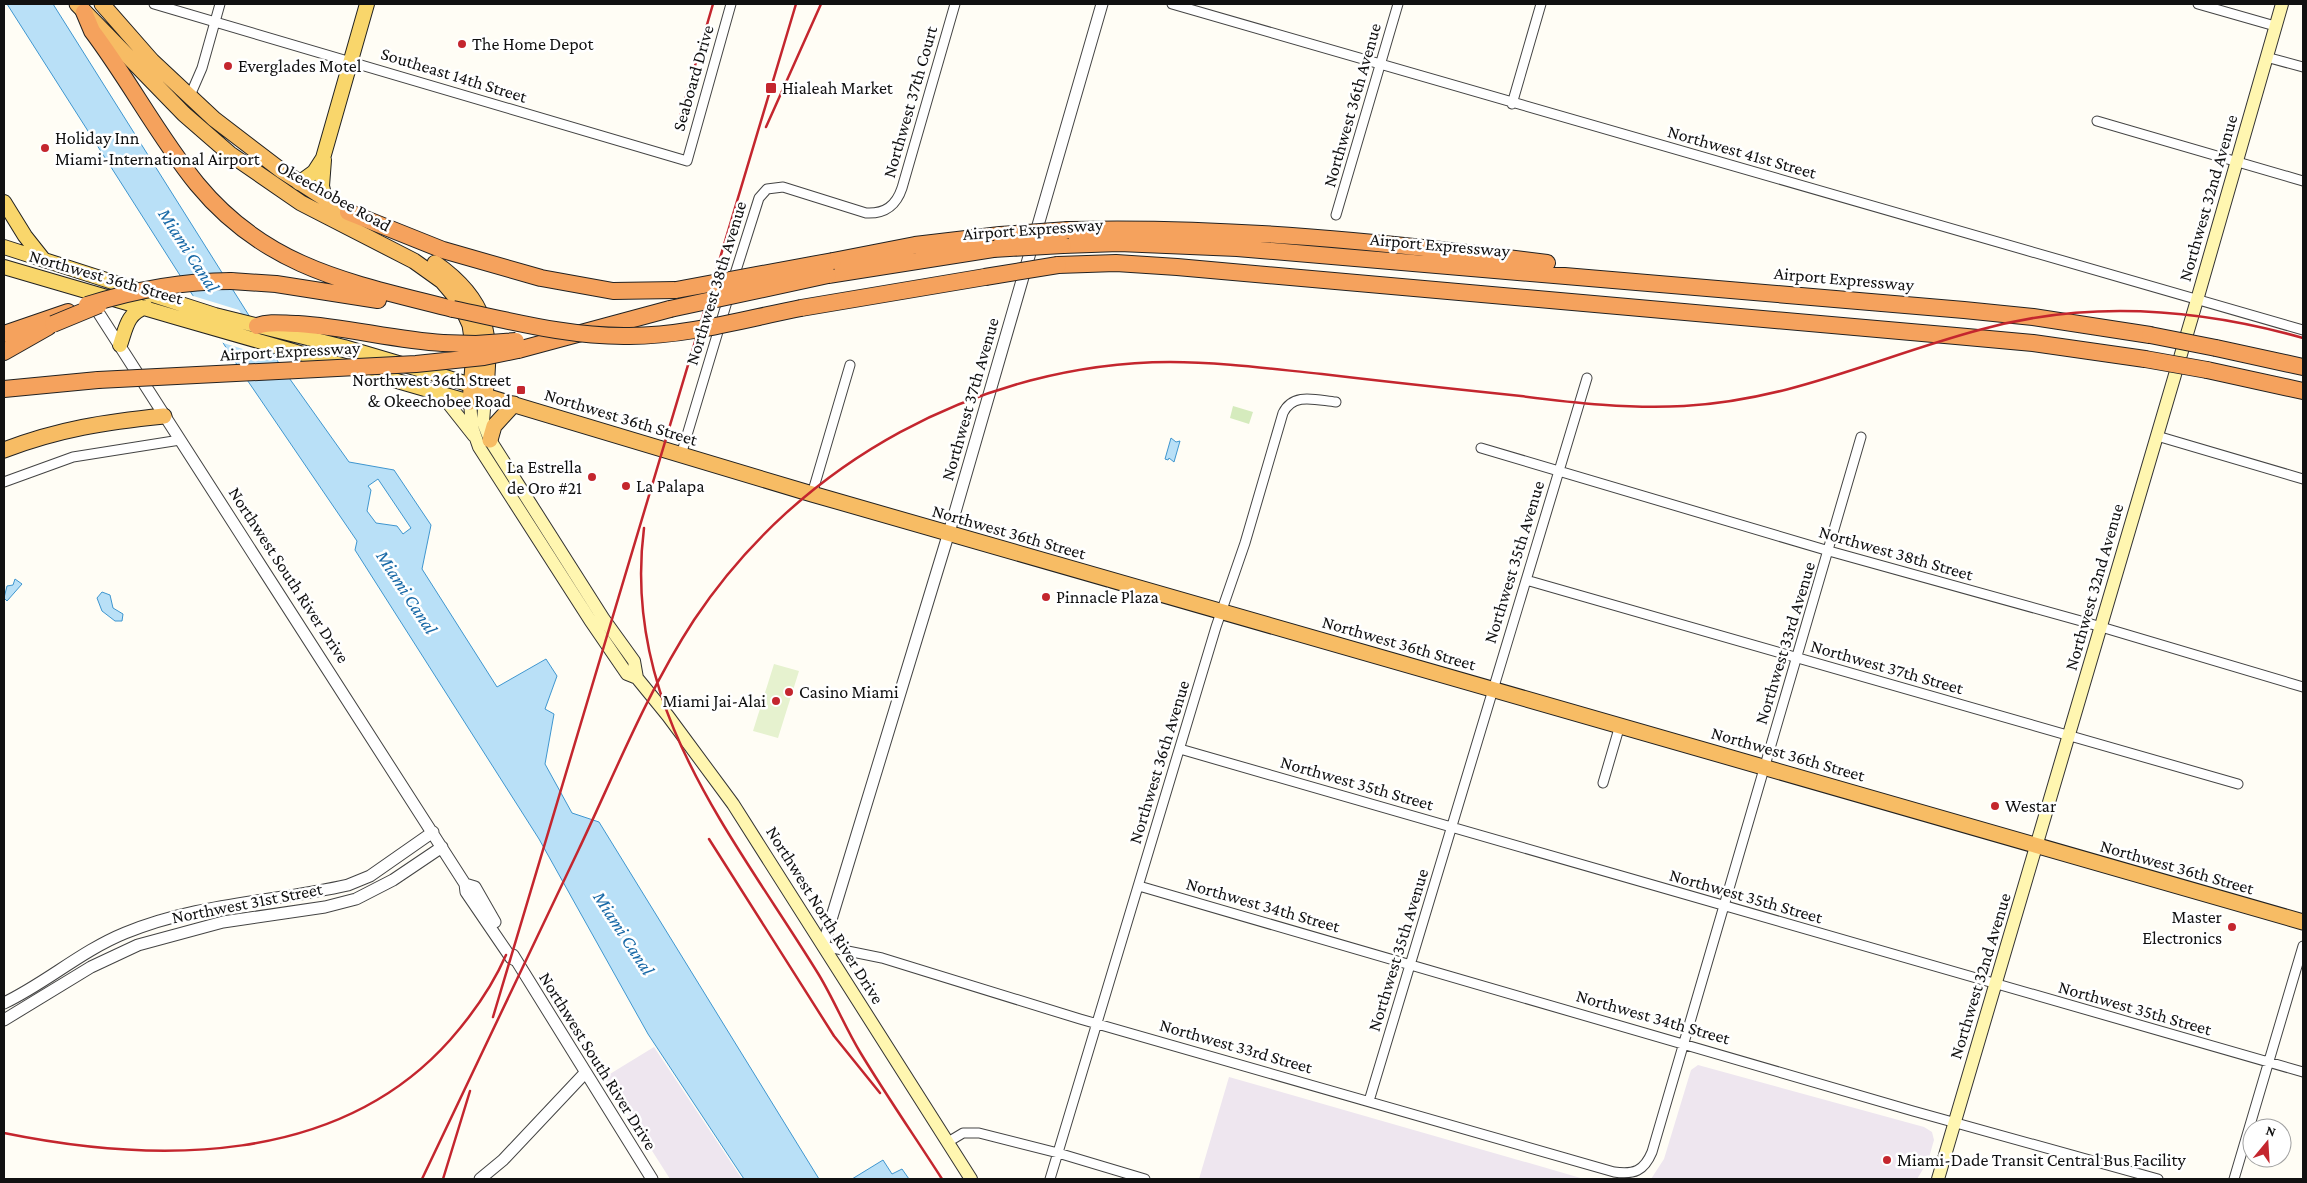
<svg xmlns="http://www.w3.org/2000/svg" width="2307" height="1183" viewBox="0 0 2307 1183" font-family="'Crimson Pro',serif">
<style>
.industrial{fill:#eee6ef}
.green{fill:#d5ebbd}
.pitch{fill:#e6f2cf}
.water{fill:#b9e0f7;stroke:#3f96cf;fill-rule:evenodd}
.pier{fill:#fffdf5}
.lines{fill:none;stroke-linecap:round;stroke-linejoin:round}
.minor-casing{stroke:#444;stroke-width:11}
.tertiary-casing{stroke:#444;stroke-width:13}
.secondary-casing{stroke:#333;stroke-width:14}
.primary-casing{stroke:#222;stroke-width:16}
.trunk-casing{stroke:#222;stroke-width:17}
.motorway-casing{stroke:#222;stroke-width:18}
.minor{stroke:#fff;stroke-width:9}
.tertiary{stroke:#fff;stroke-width:11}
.secondary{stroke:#fff6b0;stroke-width:12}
.primary{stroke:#f9d66b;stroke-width:14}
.trunk{stroke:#f7bc64;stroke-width:15}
.motorway{stroke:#f5a25d;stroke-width:16}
.rail{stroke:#c4262e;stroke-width:2.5}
.motorway-bridge-casing{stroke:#222;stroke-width:18;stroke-linecap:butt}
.motorway-bridge{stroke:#f5a25d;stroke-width:16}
.poi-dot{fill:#c4262e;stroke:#fff;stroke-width:2}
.labels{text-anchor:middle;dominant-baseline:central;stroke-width:5;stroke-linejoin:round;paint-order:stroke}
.poi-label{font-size:18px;fill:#111;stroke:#fff;text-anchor:start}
.street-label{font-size:18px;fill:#111;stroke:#fff}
.water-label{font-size:19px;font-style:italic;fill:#1768a6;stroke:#fff}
</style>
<rect width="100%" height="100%" fill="#fffdf5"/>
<path class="industrial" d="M654,1047L742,1179H670L605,1077Z
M1698,1065L1924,1127L1932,1132L1934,1140L1928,1161L1917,1179H1651L1664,1159L1691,1070Z
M1229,1077L1543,1167L1584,1179H1199Z"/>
<path class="green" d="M1233,406L1253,412L1249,424L1230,418Z"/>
<path class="pitch" d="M774,664L799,671L778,738L753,731Z"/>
<path class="water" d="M7,4H53L282,368L349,462L394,470L431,525L422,569L497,687L546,659L557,676L545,709L554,714L545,764L572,813L599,822L819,1179H744L648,1034L539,839L355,550L357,541L241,371ZM378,479L411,528L403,534L397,526L376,523L367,511L371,490L368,486Z
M1171,438L1176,442L1180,441L1174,462L1169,458L1168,460L1165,459Z
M15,579L22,584L7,601L4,598L7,586L13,585Z
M102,592L110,595L113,608L123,614L122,621H115L102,611L97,598Z
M883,1160L892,1174L902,1169L909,1179H852Z"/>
<path class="pier" d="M190,295L239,310L251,331L205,318Z
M206,321L252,334L263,355L220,342Z"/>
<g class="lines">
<g class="minor-casing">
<path id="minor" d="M154,4L687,161L731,4
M1172,4L2303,330
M2198,4L2275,26
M2266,57L2303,67
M189,98L202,68L220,4
M1512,104L1541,4
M2097,121L2303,181
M1336,215L1398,4
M733,280L759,198L767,189L783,187L866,213C885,214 896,206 902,188L955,4
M2157,436L2303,479
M1481,448L1829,551L2081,621L2303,687
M681,455L729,295
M4,482L73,457L180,440
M812,494L850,365
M1526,580L2238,784
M1180,749L2303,1072
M1603,783L1620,725
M1139,886L1913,1111L2158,1179
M823,946L882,958L1080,1019L1614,1172C1634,1175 1644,1171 1652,1152L1861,437
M1369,1101L1587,378
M948,1142L963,1133H979L1058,1153L1145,1179
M1050,1179L1216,627L1245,543L1283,413C1293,392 1316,400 1336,402
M2234,1179L2303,946"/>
</g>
<g class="tertiary-casing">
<path id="tertiary" d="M91,301L465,884L466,892L511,958L515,960
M465,884L475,887L495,922
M823,946L953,519L1102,4
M513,955L652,1179
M4,1003C46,983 81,951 125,933C197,903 274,902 348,885L370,876L433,832
M4,1020L91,967L138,945L223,922L325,907L356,899L393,880L442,847
M480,1179L503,1160L585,1073"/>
</g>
<g class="secondary-casing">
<path id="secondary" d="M440,393L474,436
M485,396L483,422L490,440L603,618L634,661L637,678
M470,402L472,427L479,447L590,620L627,674L637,678L668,716L733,804L971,1179
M1938,1179L2197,300L2282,4"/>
</g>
<g class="primary-casing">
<path id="primary" d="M324,160L322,186L325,199
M299,183L314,172L323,158L367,4
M4,202L25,236L44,260
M4,247L215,315L344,347L442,376L471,385L480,392
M4,267C159,313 315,357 470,402
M120,345C126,328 127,313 146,307"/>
</g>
<g class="trunk-casing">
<path id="trunk" d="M77,4L184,114L230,154L301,203L414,261L442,281L459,301L470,325L474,352L470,402L485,396L812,494L2303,922
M102,4L152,61L214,119L282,171L358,220
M435,263C489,301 492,334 485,396
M490,440L494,426L514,404
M4,450C59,429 105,422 164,416"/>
</g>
<g class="motorway-casing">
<path id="motorway" d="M84,12L92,31C129,80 158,136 197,184C267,269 352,283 453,309
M348,212L443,250L541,278L613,291L676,290
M1068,230C1226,226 1390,242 1547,263
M1063,245L1119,243L1237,248L1964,310L2033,317L2150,335
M833,261L915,245L1000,235
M1058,265L1116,263L1177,267L1956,336L2033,343L2145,359
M828,275L993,249
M231,281L276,284L378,300
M801,308L985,277
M257,326C271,321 283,324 298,324C347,327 394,340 443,343
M4,334L68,312
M2216,348L2303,367
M518,350L670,309
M4,352L48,327
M2207,370L2303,391
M4,389L98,380"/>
</g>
<use href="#minor" class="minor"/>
<use href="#tertiary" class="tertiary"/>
<use href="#secondary" class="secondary"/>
<use href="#primary" class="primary"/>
<use href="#trunk" class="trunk"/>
<use href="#motorway" class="motorway"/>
<path class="rail" d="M680,117L713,4
M766,127L821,4
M644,528C621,706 733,835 819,975C834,1000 845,1027 860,1052C886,1095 915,1137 942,1179
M709,839L834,1036L880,1093
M493,1017L796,4
M4,1133C156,1164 338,1166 450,1040C472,1015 492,987 506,955
M422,1179C474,1070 526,960 578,851C615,773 647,692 694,620C799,462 980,363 1170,362C1221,362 1272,369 1322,374C1388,382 1454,389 1521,396C1575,403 1630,409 1684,406C1792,400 1878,357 1979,330C2086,300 2197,308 2303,338
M443,1179L470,1091"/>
<g class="motorway-bridge-casing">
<path id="motorway-bridge" d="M1000,235L1068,230
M993,249L1063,245
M985,277L1058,265
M676,290L833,261
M87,305C135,290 181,281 231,281
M453,309C511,321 569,337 629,336C687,336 745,319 801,308
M670,309L828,275
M53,324L99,305
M2150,335L2216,348
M443,343L476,344L516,341
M2145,359L2207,370
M98,380L416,364L484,357L518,350"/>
</g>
<use href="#motorway-bridge" class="motorway-bridge"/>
</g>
<g class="poi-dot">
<circle cx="462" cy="44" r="5"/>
<circle cx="228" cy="66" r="5"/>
<rect x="765" y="82" width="12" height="12" rx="2.5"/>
<circle cx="45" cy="148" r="5"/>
<rect x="516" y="385" width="10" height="10" rx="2.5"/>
<circle cx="592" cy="477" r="5"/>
<circle cx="626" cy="486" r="5"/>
<circle cx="1046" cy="597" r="5"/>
<circle cx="789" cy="692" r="5"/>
<circle cx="776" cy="701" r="5"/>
<circle cx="1995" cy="806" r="5"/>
<circle cx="2232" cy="927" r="5"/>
<circle cx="1887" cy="1160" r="5"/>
</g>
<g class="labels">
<g class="poi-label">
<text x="472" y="44">The Home Depot</text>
<text x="238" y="66">Everglades Motel</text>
<text x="782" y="88">Hialeah Market</text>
<text x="55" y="138">Holiday Inn<tspan x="55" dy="21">Miami-International Airport</tspan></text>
<text x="511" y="380" text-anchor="end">Northwest 36th Street<tspan x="511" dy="21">&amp; Okeechobee Road</tspan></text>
<text x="582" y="467" text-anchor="end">La Estrella<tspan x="582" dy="21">de Oro #21</tspan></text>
<text x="636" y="486">La Palapa</text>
<text x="1056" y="597">Pinnacle Plaza</text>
<text x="799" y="692">Casino Miami</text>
<text x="766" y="701" text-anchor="end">Miami Jai-Alai</text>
<text x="2005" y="806">Westar</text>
<text x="2222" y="917" text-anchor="end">Master<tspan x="2222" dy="21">Electronics</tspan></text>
<text x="1897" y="1160">Miami-Dade Transit Central Bus Facility</text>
</g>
<g class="street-label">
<text transform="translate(454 75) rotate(17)">Southeast 14th Street</text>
<text transform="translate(693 78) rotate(-74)">Seaboard Drive</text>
<text transform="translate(910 102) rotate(-74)">Northwest 37th Court</text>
<text transform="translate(1352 105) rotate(-74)">Northwest 36th Avenue</text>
<text transform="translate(1742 152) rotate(16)">Northwest 41st Street</text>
<text transform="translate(334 196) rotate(29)">Okeechobee Road</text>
<text transform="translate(2208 198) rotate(-74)">Northwest 32nd Avenue</text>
<text transform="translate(1033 229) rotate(-4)">Airport Expressway</text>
<text transform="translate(1440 245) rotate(5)">Airport Expressway</text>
<text transform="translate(106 277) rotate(16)">Northwest 36th Street</text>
<text transform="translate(1844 279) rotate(5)">Airport Expressway</text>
<text transform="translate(716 283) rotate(-73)">Northwest 38th Avenue</text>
<text transform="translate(290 351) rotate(-3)">Airport Expressway</text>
<text transform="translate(970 399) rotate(-74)">Northwest 37th Avenue</text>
<text transform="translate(621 417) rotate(17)">Northwest 36th Street</text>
<text transform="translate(1009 532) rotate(16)">Northwest 36th Street</text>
<text transform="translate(1896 553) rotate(16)">Northwest 38th Street</text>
<text transform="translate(1514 562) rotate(-73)">Northwest 35th Avenue</text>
<text transform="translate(289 575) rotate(57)">Northwest South River Drive</text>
<text transform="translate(2094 587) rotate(-74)">Northwest 32nd Avenue</text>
<text transform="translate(1399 643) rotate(16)">Northwest 36th Street</text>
<text transform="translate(1785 643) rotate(-73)">Northwest 33rd Avenue</text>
<text transform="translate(1887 667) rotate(16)">Northwest 37th Street</text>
<text transform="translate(1788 754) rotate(16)">Northwest 36th Street</text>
<text transform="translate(1159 762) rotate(-73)">Northwest 36th Avenue</text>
<text transform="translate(1357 783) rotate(16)">Northwest 35th Street</text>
<text transform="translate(2177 867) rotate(16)">Northwest 36th Street</text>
<text transform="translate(1746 896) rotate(16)">Northwest 35th Street</text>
<text transform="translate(247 903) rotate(-11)">Northwest 31st Street</text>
<text transform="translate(1263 905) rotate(16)">Northwest 34th Street</text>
<text transform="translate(825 915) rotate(58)">Northwest North River Drive</text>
<text transform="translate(1398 950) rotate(-73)">Northwest 35th Avenue</text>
<text transform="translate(1980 976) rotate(-73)">Northwest 32nd Avenue</text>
<text transform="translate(2135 1008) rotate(16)">Northwest 35th Street</text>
<text transform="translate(1653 1017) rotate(16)">Northwest 34th Street</text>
<text transform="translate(1236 1046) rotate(16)">Northwest 33rd Street</text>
<text transform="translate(598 1061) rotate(58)">Northwest South River Drive</text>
</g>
<g class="water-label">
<text transform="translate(189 250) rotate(57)">Miami Canal</text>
<text transform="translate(407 592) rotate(57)">Miami Canal</text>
<text transform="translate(624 933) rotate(57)">Miami Canal</text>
</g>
</g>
<rect width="2307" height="1183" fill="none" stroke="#111111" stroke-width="10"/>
<g transform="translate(2267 1143) rotate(18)"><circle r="24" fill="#ffffff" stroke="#a0a0a0"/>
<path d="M0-4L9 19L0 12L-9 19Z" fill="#c4262e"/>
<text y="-8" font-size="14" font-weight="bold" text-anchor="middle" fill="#111111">N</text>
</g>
</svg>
